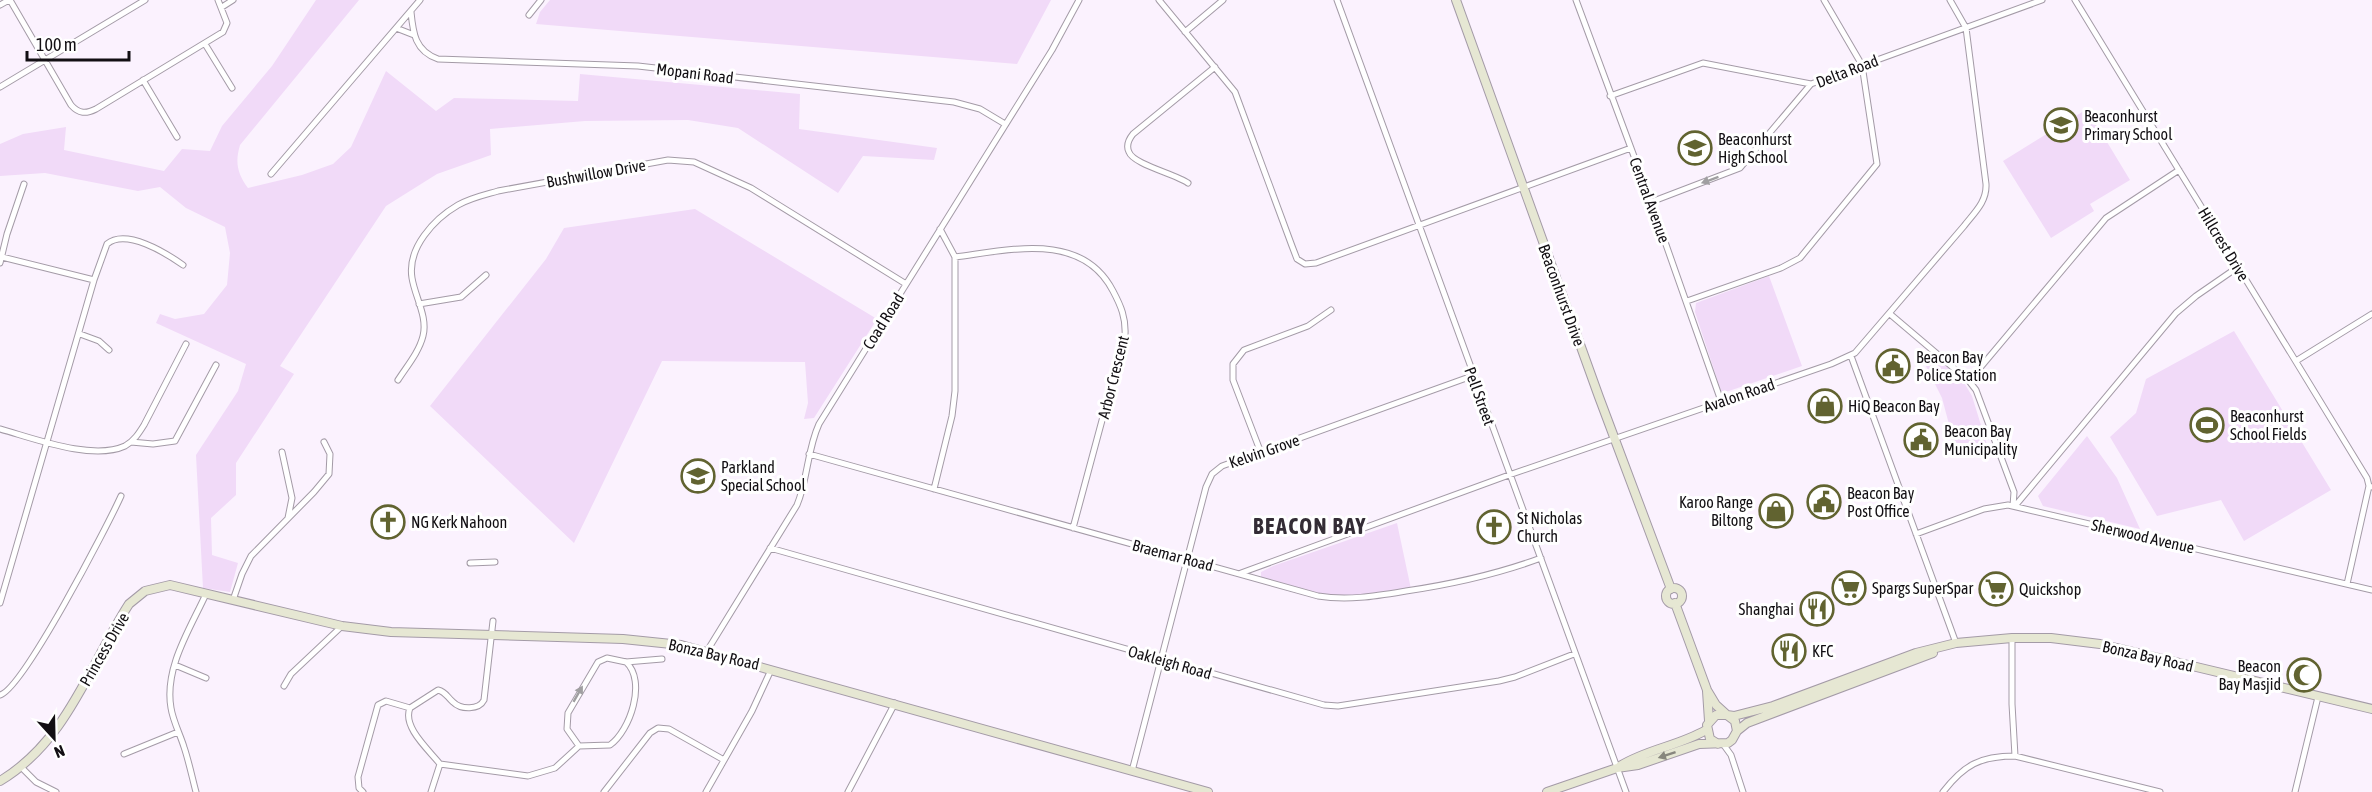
<svg xmlns="http://www.w3.org/2000/svg" width="2372" height="792" viewBox="0 0 2372 792" font-family="'Asap Condensed',sans-serif">
<style>
.green{fill:#f1daf8}
.lines{fill:none;stroke-linecap:round;stroke-linejoin:round}
.street-casing{stroke:#a49ba7;stroke-width:7}
.secondary-casing{stroke:#a49ba7;stroke-width:10}
.street{stroke:#fff;stroke-width:5}
.secondary{stroke:#e6e7d3;stroke-width:8}
.oneway{fill:#a09fa1}
.oneway2{fill:#87867d}
.labels{text-anchor:middle;dominant-baseline:central;stroke-width:6;stroke-linejoin:round;paint-order:stroke}
.street-label{font-size:16px;fill:#120f13;stroke:#fff}
.poi-label{font-size:16px;fill:#120f13;stroke:#fff;text-anchor:start}
.district-label{font-size:22px;font-weight:bold;letter-spacing:1.5px;fill:#332c35;stroke:#fff}
</style>
<rect width="100%" height="100%" fill="#fbf2fe"/>
<path class="green" d="M316,0H359L240,145C235,162 237,173 248,188L302,175L333,164L351,147L386,71L436,111L454,98L578,101L580,74L800,94L799,129L937,148L934,160L863,156L838,193L738,128L688,120L585,121L490,129L491,155L437,174L386,206L280,366L294,374L236,463V495L211,518L212,555L238,563L230,592L203,588L196,455L238,391L246,364L156,323L160,314L175,319L204,314L227,285L230,253L225,227L186,208L160,187L138,191L45,173L0,176V144L23,134L66,127L64,150L164,171L182,149L210,151L222,126L272,66Z
M550,0H1051L1017,64L536,24L540,12Z
M2087,109L2130,180L2090,204L2094,211L2051,238L2003,161Z
M695,209L877,319L814,418L804,419L808,403L805,362L662,361L574,543L430,406L546,259L564,228Z
M1769,276L1802,366L1726,392L1721,391L1695,312L1696,303Z
M2234,331L2331,490L2244,541L2221,500L2157,516L2110,437L2136,413L2146,379Z
M1936,357L1963,381L1972,396L1988,448L1958,458L1942,398L1924,362Z
M2087,436L2117,478L2140,529L2043,506L2038,496Z
M1397,523L1411,589L1356,597H1331L1261,577V572L1273,566Z"/>
<g class="lines">
<g class="street-casing">
<path id="street" d="M10,0L71,105C79,114 86,114 96,109L223,32L227,23L218,0
M1159,0L1235,92L1292,246L1297,259L1305,264L1316,263L1631,148
M1337,0L1626,792
M1576,0L1651,202L1721,401
M2075,0L2367,478L2369,486L2372,487
M0,5L9,0
M222,7L233,0
M411,12C413,33 415,51 438,59L638,66L954,102L980,109L1005,124
M529,15L541,0
M396,28L414,35
M1185,32L1223,0
M205,44L232,88
M143,80L177,137
M0,87L145,0
M1610,96L1703,63L1811,84
M271,174L420,0
M1188,183C1175,174 1133,164 1129,152C1126,146 1129,139 1133,134L1215,67
M1651,202L1740,168L1811,84L2042,0
M2,257L94,280
M955,257C1010,250 1082,231 1113,291C1121,306 1126,318 1125,335L1073,528
M0,263L7,234L24,184
M1687,301L1781,268L1800,258L1877,164L1862,65L1824,0
M419,304L461,297L486,275
M1890,314L1969,381L1976,390L2014,492L2013,506
M80,334L99,341L109,350
M1851,356L1956,643
M2296,361L2372,314
M398,380C407,366 419,352 423,336C428,317 415,297 412,278C407,248 434,219 458,205C470,198 484,195 498,191L668,160L694,162L751,188L906,284
M1969,381L2106,218L2179,170
M0,429C33,438 92,461 125,446C134,441 139,433 144,425L186,344
M131,442L153,444L175,441L216,365
M282,452L292,498L288,518
M1261,453L1233,380V364L1244,350L1308,326L1331,310
M809,454L1318,596C1348,601 1376,596 1406,591C1453,584 1495,575 1541,558
M934,489L952,416L955,391V257L940,229
M2015,506L2176,313L2196,296L2238,267
M1916,534L1984,509L2008,505L2372,590
M770,548L1324,705L1338,706L1499,681L1515,677L1574,654
M470,563L495,562
M1241,573L1509,475L1831,364L1855,353L1964,226C1974,213 1987,202 1986,184L1966,28L1950,0
M2347,584L2369,486
M233,600L242,574L251,556L314,492L329,474L330,454L324,442
M0,603L94,280L107,244C126,228 166,253 183,265
M493,621L484,700C479,710 461,710 453,702C447,697 446,692 438,690L410,708C402,727 429,750 440,764L528,776L555,768L579,746L610,745C630,731 647,681 626,662
M2012,638V704L2015,756
M707,651L797,505C808,479 807,450 819,424L1052,50L1079,0
M175,665L206,678
M284,686L291,674L342,626
M0,695C23,689 108,525 121,496
M1723,744L1731,755L1743,792
M579,746L567,729L568,713L598,662L607,658L626,662L662,659
M124,754L178,732
M20,766L36,782L56,792
M1132,771L1206,487L1212,474L1222,466L1472,376
M196,792C192,777 189,762 184,747C180,734 173,721 171,708C164,668 190,629 206,594
M363,792L359,788L358,777L378,705L386,701L410,708
M431,792L440,764
M604,792L650,733L658,728L669,729L724,760
M706,792L752,711L771,670
M848,792L895,703
M1943,792C1964,765 1980,756 2015,756L2160,792
M2295,792L2318,697"/>
</g>
<g class="secondary-casing">
<path id="secondary" d="M1456,0L1599,397L1671,589
M1666 596a8 8 0 1 1 16 0a8 8 0 1 1-16 0Z
M1675,603L1707,690L1716,705L1727,715L1734,716L1773,706L1916,653L1956,643L2012,638H2051L2100,644L2372,709
M1707,691L1709,721
M1737,731L1747,723L1933,653
M1620,766C1647,749 1679,746 1706,730
M0,781C67,741 89,666 129,604L145,591L170,585L342,626L391,632L623,639L681,645L1208,792
M1547,792L1617,768L1638,765L1699,744L1728,743L1732,740L1737,731L1735,721L1727,715H1716L1707,725L1710,739L1718,744"/>
</g>
<use href="#street" class="street"/>
<use href="#secondary" class="secondary"/>
</g>
<defs><path id="oneway-solid" d="M-6-.8H1V-3.2L6.5 0L1 3.2V.8H-6Z" transform="scale(1.5)"/></defs>
<g class="oneway">
<use href="#oneway-solid" transform="translate(1710 180) rotate(160)"/>
<use href="#oneway-solid" transform="translate(578 694) rotate(-60)"/>
</g>
<use class="oneway2" href="#oneway-solid" transform="translate(1667 755) rotate(162)"/>
<defs>
<g id="school-ring" transform="scale(1.725)"><circle r="9.5" fill="#fff" stroke="#616330" stroke-width="1.5"/><path d="M0-5L7-2L0 1L-7-2ZM-4 1L0 2.5L4 1V4Q0 6-4 4Z" fill="#616330"/></g>
<g id="civic-ring" transform="scale(1.725)"><circle r="9.5" fill="#fff" stroke="#616330" stroke-width="1.5"/><path d="M-.6-6.5H3V-4.5H.6V-3L4-1V1h2V6H-6V1h2V-1L-.6-3ZM-1.2 2.5V6h2.4V2.5Z" fill="#616330"/></g>
<g id="shop-ring" transform="scale(1.725)"><circle r="9.5" fill="#fff" stroke="#616330" stroke-width="1.5"/><path d="M-5-2.5h2.3a2.7 3.5 0 0 1 5.4 0H5L5.5 6h-11ZM-1.5-2.5h3a1.5 2.3 0 0 0-3 0Z" fill="#616330"/></g>
<g id="stadium-ring" transform="scale(1.725)"><circle r="9.5" fill="#fff" stroke="#616330" stroke-width="1.5"/><path d="M0-5a6.5 5 0 1 0 0 10a6.5 5 0 1 0 0-10ZM-3.5-1.8h7v3.6h-7Z" fill="#616330"/></g>
<g id="church-ring" transform="scale(1.725)"><circle r="9.5" fill="#fff" stroke="#616330" stroke-width="1.5"/><path d="M-1.2-6h2.4v3.5h3.3v2.4h-3.3V6h-2.4V-.1h-3.3v-2.4h3.3Z" fill="#616330"/></g>
<g id="supermarket-ring" transform="scale(1.725)"><circle r="9.5" fill="#fff" stroke="#616330" stroke-width="1.5"/><path d="M-6-5.5h2.5l.6 2H6L4.5 2H-2.5L-4.4-4H-6ZM-1.5 3.2a1.3 1.3 0 1 0 .1 0ZM3 3.2a1.3 1.3 0 1 0 .1 0Z" fill="#616330"/></g>
<g id="restaurant-ring" transform="scale(1.725)"><circle r="9.5" fill="#fff" stroke="#616330" stroke-width="1.5"/><path d="M-5-6h1v4h1v-4h1v4h1v-4h1v5L-1.5 .5V6h-2V.5L-5-1ZM5-6V6H3V1.5H1.5Q1.5-4 5-6Z" fill="#616330"/></g>
<g id="mosque-ring" transform="scale(1.725)"><circle r="9.5" fill="#fff" stroke="#616330" stroke-width="1.5"/><path d="M3.5-4.9A6 6 0 1 0 3.5 4.9A5 5 0 1 1 3.5-4.9Z" fill="#616330"/></g>
</defs>
<g fill-rule="evenodd">
<use href="#school-ring" x="2061" y="125"/>
<use href="#school-ring" x="1695" y="148"/>
<use href="#civic-ring" x="1893" y="366"/>
<use href="#shop-ring" x="1825" y="406"/>
<use href="#stadium-ring" x="2207" y="425"/>
<use href="#civic-ring" x="1921" y="440"/>
<use href="#school-ring" x="698" y="476"/>
<use href="#civic-ring" x="1824" y="502"/>
<use href="#shop-ring" x="1776" y="511"/>
<use href="#church-ring" x="388" y="522"/>
<use href="#church-ring" x="1494" y="527"/>
<use href="#supermarket-ring" x="1849" y="588"/>
<use href="#supermarket-ring" x="1996" y="589"/>
<use href="#restaurant-ring" x="1817" y="609"/>
<use href="#restaurant-ring" x="1789" y="651"/>
<use href="#mosque-ring" x="2304" y="675"/>
</g>
<g class="labels">
<g class="street-label">
<text transform="translate(1847 71) rotate(-21)">Delta Road</text>
<text transform="translate(695 73) rotate(7)">Mopani Road</text>
<text transform="translate(596 173) rotate(-10)">Bushwillow Drive</text>
<text transform="translate(1650 200) rotate(70)">Central Avenue</text>
<text transform="translate(2224 244) rotate(59)">Hillcrest Drive</text>
<text transform="translate(1562 295) rotate(70)">Beaconhurst Drive</text>
<text transform="translate(883 321) rotate(-58)">Coad Road</text>
<text transform="translate(1113 377) rotate(-76)">Arbor Crescent</text>
<text transform="translate(1739 395) rotate(-19)">Avalon Road</text>
<text transform="translate(1480 396) rotate(70)">Pell Street</text>
<text transform="translate(1264 451) rotate(-19)">Kelvin Grove</text>
<text transform="translate(2143 536) rotate(13)">Sherwood Avenue</text>
<text transform="translate(1173 555) rotate(15)">Braemar Road</text>
<text transform="translate(104 649) rotate(-60)">Princess Drive</text>
<text transform="translate(714 654) rotate(13)">Bonza Bay Road</text>
<text transform="translate(2148 656) rotate(13)">Bonza Bay Road</text>
<text transform="translate(1170 662) rotate(16)">Oakleigh Road</text>
</g>
<g class="poi-label">
<text x="2084" y="116">Beaconhurst<tspan x="2084" dy="18">Primary School</tspan></text>
<text x="1718" y="139">Beaconhurst<tspan x="1718" dy="18">High School</tspan></text>
<text x="1916" y="357">Beacon Bay<tspan x="1916" dy="18">Police Station</tspan></text>
<text x="1848" y="406">HiQ Beacon Bay</text>
<text x="2230" y="416">Beaconhurst<tspan x="2230" dy="18">School Fields</tspan></text>
<text x="1944" y="431">Beacon Bay<tspan x="1944" dy="18">Municipality</tspan></text>
<text x="721" y="467">Parkland<tspan x="721" dy="18">Special School</tspan></text>
<text x="1847" y="493">Beacon Bay<tspan x="1847" dy="18">Post Office</tspan></text>
<text x="1753" y="502" text-anchor="end">Karoo Range<tspan x="1753" dy="18">Biltong</tspan></text>
<text x="1517" y="518">St Nicholas<tspan x="1517" dy="18">Church</tspan></text>
<text x="411" y="522">NG Kerk Nahoon</text>
<text x="1872" y="588">Spargs SuperSpar</text>
<text x="2019" y="589">Quickshop</text>
<text x="1794" y="609" text-anchor="end">Shanghai</text>
<text x="1812" y="651">KFC</text>
<text x="2281" y="666" text-anchor="end">Beacon<tspan x="2281" dy="18">Bay Masjid</tspan></text>
</g>
<g class="district-label">
<text x="1310" y="526">BEACON BAY</text>
</g>
</g>
<g transform="translate(54 738) rotate(158)" stroke="#ffffff" stroke-width="4.5" paint-order="stroke">
<path d="M0-4.5L10 22L0 15L-10 22Z" fill="#120f13"/>
<text y="-9" font-size="16" font-weight="bold" text-anchor="middle" fill="#120f13">N</text>
</g>
<path d="M27 51v9h102v-9" fill="none" stroke="#120f13" stroke-width="3"/>
<text x="36" y="51" font-size="18" fill="#120f13" stroke="#ffffff" stroke-width="4.5" paint-order="stroke">100 m</text>
</svg>
